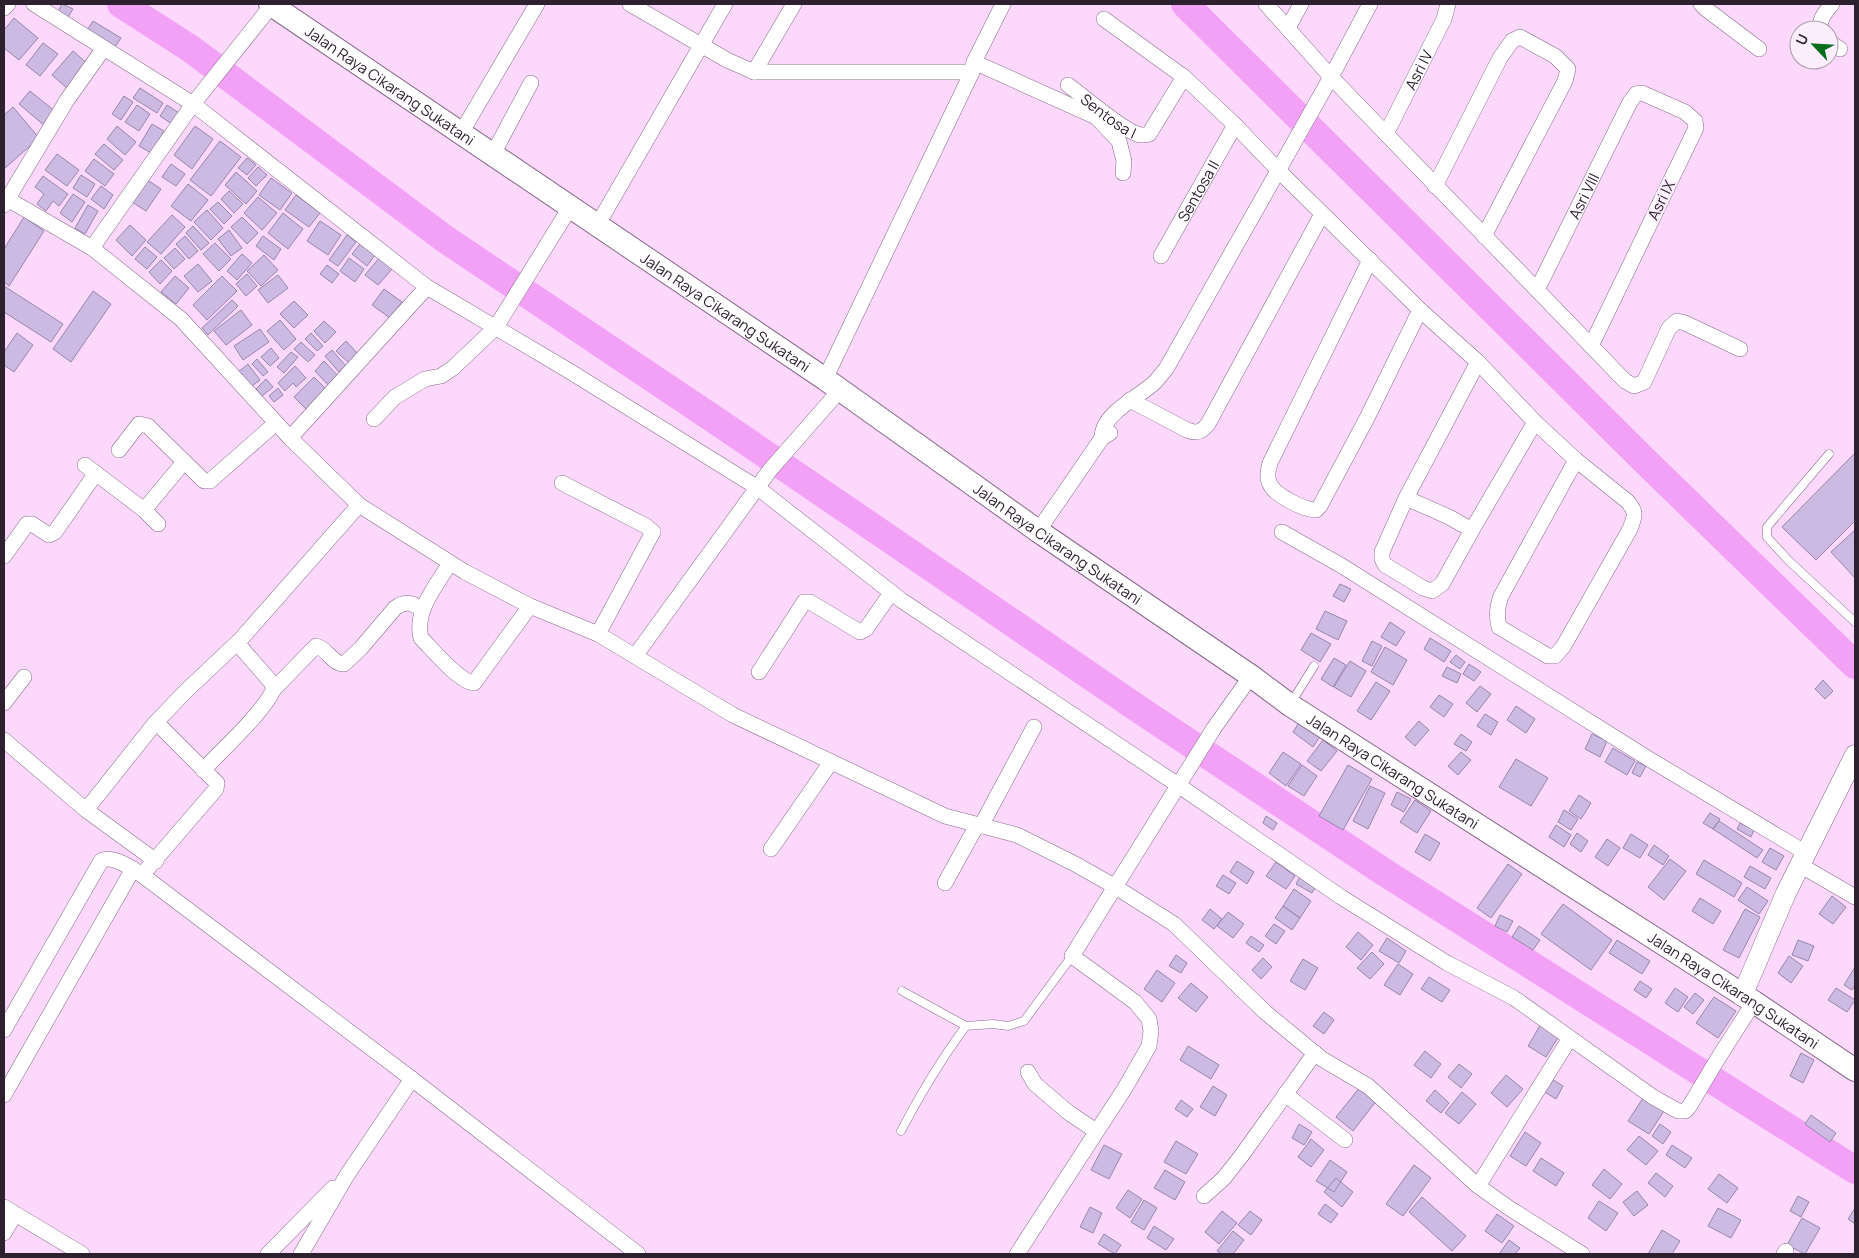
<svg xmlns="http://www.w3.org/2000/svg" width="1859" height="1258" viewBox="0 0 1859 1258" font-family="Manrope,sans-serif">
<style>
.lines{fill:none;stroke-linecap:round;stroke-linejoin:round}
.river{stroke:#f3a1f7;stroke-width:28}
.building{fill:#ccbae3;stroke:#9786ad}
.service-casing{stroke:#876989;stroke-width:9}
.minor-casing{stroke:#876989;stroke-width:16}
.tertiary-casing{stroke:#876989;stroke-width:21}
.secondary-casing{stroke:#876989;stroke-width:24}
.service{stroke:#fff;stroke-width:8}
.minor{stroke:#fff;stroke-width:15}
.tertiary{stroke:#fff;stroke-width:20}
.secondary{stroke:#fff;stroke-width:22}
.labels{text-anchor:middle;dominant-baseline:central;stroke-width:4.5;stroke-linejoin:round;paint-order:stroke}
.street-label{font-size:15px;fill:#2e212f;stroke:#fceefc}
</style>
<rect width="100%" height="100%" fill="#fbd8fc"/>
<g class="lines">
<path class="river" d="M121,4L191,49L445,239L727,428L1143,712L1387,874L1855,1170
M1185,4L1645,461L1855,665"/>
</g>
<path class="building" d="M62,4L73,9L67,19L57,13Z
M14,18L38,38L19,60L4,48V30Z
M93,21L121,38L115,47L87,30Z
M43,43L58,54L40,76L26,65Z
M73,51L89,65L68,89L52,75Z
M140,88L163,103L157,113L133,98Z
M30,91L56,112L45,126L19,104Z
M124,96L133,102L121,120L112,114Z
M137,105L150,114L139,131L125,122Z
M167,105L179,113L172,124L160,116Z
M13,107L39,138L4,169V115Z
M152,124L164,131L151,153L139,146Z
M117,126L136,142L125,155L107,139Z
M195,126L213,139L192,169L174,155Z
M220,141L241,157L211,196L190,180Z
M104,144L123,160L114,170L95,154Z
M57,154L79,170L67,186L45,170Z
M247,158L256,165L247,175L238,168Z
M94,159L114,174L105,186L85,171Z
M171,164L185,174L176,186L162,177Z
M258,167L267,175L256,186L248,178Z
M236,172L257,191L246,204L225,185Z
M81,175L95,184L87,197L73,188Z
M43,176L68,194L59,206L53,201L46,211L37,204L44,194L35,187Z
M271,178L292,193L280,210L259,195Z
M146,179L161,189L146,211L132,202Z
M188,184L208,200L191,221L171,206Z
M101,186L113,195L104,209L91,199Z
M229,191L243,204L234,213L221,199Z
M73,194L85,202L72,222L60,213Z
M296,195L320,213L309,227L285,210Z
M258,197L277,213L262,230L244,213Z
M218,202L232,216L224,224L210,209Z
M88,205L98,211L85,234L75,228Z
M207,210L223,228L211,240L194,222Z
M283,213L303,229L288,249L268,233Z
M172,215L185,227L161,254L147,242Z
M24,217L44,231L9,286L4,282V249Z
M242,217L258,233L247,244L231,227Z
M320,221L341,235L328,255L307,241Z
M130,225L146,240L132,256L116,240Z
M193,226L209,243L201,250L186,233Z
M229,230L242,248L231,256L218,239Z
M347,235L356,242L338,266L329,260Z
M185,236L198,251L189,259L176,244Z
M263,236L281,249L274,260L256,246Z
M215,243L231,259L219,271L203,254Z
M360,244L375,255L367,266L352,254Z
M145,247L157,257L147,269L135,259Z
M175,248L185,259L174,269L164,258Z
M242,254L252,263L237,280L227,271Z
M264,255L278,270L261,286L247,271Z
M380,257L393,268L378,285L365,275Z
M349,258L364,269L355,282L340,271Z
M161,260L172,271L160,284L149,272Z
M198,264L212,281L198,292L184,276Z
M327,265L339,274L332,283L320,274Z
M247,274L257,286L246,296L236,284Z
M278,275L288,288L268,303L258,290Z
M175,276L189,288L176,304L161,292Z
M222,276L237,291L207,320L193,305Z
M4,286L63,324L51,342L4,312Z
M384,289L402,302L390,318L372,305Z
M93,291L111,304L71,362L53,349Z
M232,300L238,306L208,335L202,328Z
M294,301L308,315L294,328L280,314Z
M241,310L252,325L226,345L214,331Z
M280,320L296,339L284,350L267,331Z
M324,321L336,332L325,343L314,331Z
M260,329L269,342L243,360L234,346Z
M17,333L33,345L14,372L4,365V352Z
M311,333L323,346L317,351L305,339Z
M346,341L359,355L350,364L336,351Z
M301,342L315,355L308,362L294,349Z
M271,348L279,358L270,366L261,357Z
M332,350L346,366L339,372L325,356Z
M291,352L298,357L284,373L277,367Z
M257,359L268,372L263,376L252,364Z
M324,361L339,377L329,386L315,371Z
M248,364L260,380L249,388L237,373Z
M295,366L306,378L296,387L293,383L285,391L278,383Z
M314,377L326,389L306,409L294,397Z
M266,379L273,387L262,396L256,389Z
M278,388L283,395L274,402L269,396Z
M1855,453V521L1816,560L1782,527Z
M1855,530V578L1831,552Z
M1340,584L1351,589L1344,602L1333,596Z
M1325,611L1347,621L1338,640L1316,629Z
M1390,622L1405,632L1396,646L1381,637Z
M1311,633L1331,644L1320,662L1301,650Z
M1430,638L1451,651L1444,662L1424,649Z
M1372,641L1382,646L1372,666L1362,661Z
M1385,647L1407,660L1393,685L1371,672Z
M1456,655L1465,662L1460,669L1450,662Z
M1334,658L1346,665L1333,687L1321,679Z
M1350,661L1366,671L1351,697L1334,687Z
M1469,664L1481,672L1474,681L1463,674Z
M1447,667L1461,674L1457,683L1442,676Z
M1823,680L1833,691L1825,699L1815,689Z
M1376,682L1390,691L1371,720L1357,711Z
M1480,686L1491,694L1477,712L1466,703Z
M1439,695L1453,704L1444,717L1430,707Z
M1516,706L1535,719L1526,733L1507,720Z
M1485,714L1498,722L1491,735L1477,726Z
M1300,721L1321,735L1313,747L1293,732Z
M1419,721L1429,730L1415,746L1405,737Z
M1461,734L1472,742L1466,751L1454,744Z
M1592,734L1607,741L1600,757L1585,749Z
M1323,740L1337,751L1321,771L1307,761Z
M1613,748L1635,761L1627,775L1605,762Z
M1283,752L1301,764L1286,786L1269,773Z
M1461,752L1471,760L1458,775L1448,766Z
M1516,759L1548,778L1531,806L1499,787Z
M1637,762L1646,766L1640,777L1632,773Z
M1302,765L1317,776L1304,796L1288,786Z
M1348,765L1372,779L1343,830L1319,816Z
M1370,786L1385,793L1368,829L1353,821Z
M1397,792L1411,799L1404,812L1391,805Z
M1579,795L1591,803L1581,819L1569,811Z
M1415,800L1431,811L1417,833L1400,822Z
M1564,810L1578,819L1571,830L1558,822Z
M1710,813L1720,819L1713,829L1703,823Z
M1266,816L1277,823L1273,830L1263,823Z
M1719,821L1763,850L1757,858L1713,829Z
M1740,823L1754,830L1751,837L1737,829Z
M1556,825L1571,835L1564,847L1549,837Z
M1577,833L1588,841L1581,852L1570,844Z
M1425,834L1440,843L1430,861L1415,852Z
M1631,834L1648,845L1640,858L1623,848Z
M1607,839L1620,848L1608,866L1595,857Z
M1654,845L1669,856L1663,865L1648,855Z
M1770,848L1784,856L1776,870L1762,862Z
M1670,859L1686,871L1664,900L1648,887Z
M1704,860L1742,883L1734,897L1696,874Z
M1237,861L1254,872L1247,884L1230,872Z
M1276,862L1295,876L1286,889L1266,876Z
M1508,864L1522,874L1491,918L1477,908Z
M1750,866L1771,878L1765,889L1744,877Z
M1302,873L1318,883L1312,893L1296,884Z
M1223,875L1236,883L1229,894L1216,886Z
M1747,887L1768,901L1759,914L1738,900Z
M1294,889L1311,901L1300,918L1283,906Z
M1832,896L1846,907L1833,924L1819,914Z
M1700,898L1721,911L1713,924L1692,911Z
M1563,904L1612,940L1591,970L1541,934Z
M1283,906L1300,918L1292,930L1275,918Z
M1210,909L1222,919L1214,929L1202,920Z
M1745,909L1760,917L1739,958L1723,950Z
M1228,912L1244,924L1233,938L1217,926Z
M1500,915L1513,921L1507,932L1495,926Z
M1274,924L1285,931L1276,944L1265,936Z
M1519,926L1540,940L1533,950L1512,937Z
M1358,932L1373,945L1361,960L1346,947Z
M1251,936L1264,945L1259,952L1246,943Z
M1387,938L1406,951L1399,963L1379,951Z
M1617,940L1650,961L1642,974L1609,953Z
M1798,940L1814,946L1808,961L1792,955Z
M1372,952L1384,964L1370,979L1357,968Z
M1176,955L1187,963L1181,973L1169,966Z
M1789,956L1803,966L1791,983L1778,973Z
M1263,958L1272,967L1261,979L1252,970Z
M1303,959L1318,968L1305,990L1290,981Z
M1398,964L1413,974L1400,995L1384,985Z
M1855,967V985L1852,990L1844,985Z
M1157,970L1175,983L1162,1002L1144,989Z
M1429,977L1450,990L1442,1002L1421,989Z
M1640,981L1652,989L1646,998L1634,990Z
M1191,983L1208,997L1196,1012L1178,998Z
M1675,988L1688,997L1678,1012L1665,1003Z
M1836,988L1855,1000L1847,1012L1828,1000Z
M1695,993L1704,1000L1693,1014L1684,1007Z
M1714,997L1736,1011L1718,1038L1696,1023Z
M1324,1012L1334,1020L1324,1034L1313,1026Z
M1541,1024L1559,1036L1546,1057L1528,1046Z
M1188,1046L1219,1065L1211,1079L1180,1060Z
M1425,1051L1441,1064L1431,1078L1414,1065Z
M1801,1053L1814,1060L1803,1083L1790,1076Z
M1459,1064L1472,1074L1461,1088L1448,1077Z
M1506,1075L1523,1089L1507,1107L1491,1093Z
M1547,1076L1563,1086L1556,1099L1540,1089Z
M1213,1086L1227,1095L1215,1116L1200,1107Z
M1360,1087L1377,1100L1353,1131L1336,1117Z
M1435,1090L1449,1103L1441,1113L1426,1101Z
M1462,1092L1476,1104L1459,1124L1445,1113Z
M1643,1098L1664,1111L1649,1134L1628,1121Z
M1181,1100L1193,1109L1187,1117L1175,1109Z
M1811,1115L1836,1133L1830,1142L1805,1124Z
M1299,1124L1312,1132L1304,1145L1292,1138Z
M1660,1124L1671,1132L1663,1144L1652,1136Z
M1525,1132L1541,1143L1526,1166L1510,1156Z
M1639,1136L1658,1151L1646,1165L1627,1150Z
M1311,1139L1324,1150L1311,1167L1298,1157Z
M1176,1141L1198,1154L1186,1174L1164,1162Z
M1104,1145L1122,1154L1109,1179L1091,1170Z
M1672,1145L1692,1158L1685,1168L1666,1155Z
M1541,1158L1564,1173L1556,1186L1533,1171Z
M1330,1160L1347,1172L1334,1192L1316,1181Z
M1414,1165L1431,1178L1403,1216L1386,1204Z
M1604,1169L1622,1184L1610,1199L1592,1185Z
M1165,1170L1185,1182L1175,1200L1154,1188Z
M1656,1173L1673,1186L1665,1197L1648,1183Z
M1719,1174L1738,1188L1727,1203L1708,1189Z
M1336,1178L1353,1192L1342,1207L1324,1192Z
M1128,1190L1142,1199L1130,1218L1116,1208Z
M1637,1191L1648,1205L1634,1216L1623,1202Z
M1798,1196L1809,1202L1801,1217L1790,1211Z
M1422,1197L1466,1236L1452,1251L1409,1212Z
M1144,1200L1157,1208L1144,1230L1131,1222Z
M1599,1201L1618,1213L1606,1231L1588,1218Z
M1325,1204L1338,1214L1331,1223L1318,1214Z
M1090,1207L1102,1213L1093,1233L1080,1227Z
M1718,1208L1741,1220L1731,1238L1708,1226Z
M1855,1208V1224L1848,1219Z
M1222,1211L1237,1223L1219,1244L1205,1232Z
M1250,1211L1262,1220L1251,1235L1238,1225Z
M1497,1214L1514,1226L1502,1243L1485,1231Z
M1802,1218L1820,1228L1805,1254L1787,1245Z
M1154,1226L1174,1239L1166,1250L1147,1238Z
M1662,1230L1680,1241L1672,1254H1648Z
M1233,1231L1244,1240L1233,1254H1222L1217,1251Z
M1104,1234L1121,1245L1115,1254L1098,1244Z
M1509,1240L1520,1248L1515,1254H1499Z"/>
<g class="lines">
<g class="service-casing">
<path id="service" d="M1829,454L1767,527V537L1788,560L1855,622
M1291,703L1314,666
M902,991L966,1026
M901,1131C920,1095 941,1059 966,1026L993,1024L1008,1026L1024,1021L1072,956"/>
</g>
<g class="minor-casing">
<g id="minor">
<path d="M34,4L193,104L427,287L566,369L758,488L901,600L1178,785L1341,897L1447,963L1514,998L1653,1097L1678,1111H1685L1689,1107L1717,1060L1754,1002"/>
<path d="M630,4L727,60L754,72H972"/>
<path d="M1266,4L1331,77L1370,4"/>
<path d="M1701,4L1706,9L1759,49"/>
<path d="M4,8L8,4"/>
<path d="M1104,19L1184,77L1235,125L1278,170L1420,310L1478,362L1535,422L1576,460L1627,501C1637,512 1635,516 1630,529L1563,647L1555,656H1548L1499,627C1496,616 1497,607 1501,596L1576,460"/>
<path d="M1288,28L1301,4"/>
<path d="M1821,30C1818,19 1826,12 1832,4"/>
<path d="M1829,42L1840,49"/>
<path d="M974,62L1096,117L1119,141L1124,161L1123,173"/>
<path d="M754,72L794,4"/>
<path id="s1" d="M1068,85C1086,98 1118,127 1137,134C1142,136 1145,135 1149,134L1184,77"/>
<path d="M461,133L537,4"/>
<path id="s2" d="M1386,134L1444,19L1448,4"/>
<path d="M493,154L531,83"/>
<path d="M1435,186L1500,58L1512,41L1520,37L1555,56L1568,69L1565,81L1484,236"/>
<path d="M4,197L92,248L181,319L290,438L359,505L465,572L530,606L598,634L733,715L945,816L1017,835L1075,864L1114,886L1174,924L1265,1012L1322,1059L1368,1086L1478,1186L1509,1208L1582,1254"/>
<path d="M4,205L67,100L104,48"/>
<path d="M598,224L725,4"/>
<path d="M92,248L193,104L272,5"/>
<path id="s3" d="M1161,256L1235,125"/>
<path d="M1370,260L1270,463C1268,471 1266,478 1271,486C1277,496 1304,510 1316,510L1320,506L1367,418L1420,310"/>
<path id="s4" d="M1537,290L1630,102L1636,94L1642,93L1685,112L1695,121L1696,128L1591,346"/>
<path d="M825,379L972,72L974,62L1003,4"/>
<path d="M1130,400L1187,430C1197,434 1201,432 1208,424L1322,214"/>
<path d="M374,419L395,397L425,379L441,376L453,368L496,327L571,206"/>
<path d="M290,438L427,287"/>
<path d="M1102,438C1101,413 1140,397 1155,382C1159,378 1162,373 1166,369L1331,77L1625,381L1634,386L1644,382L1669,328L1677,321L1685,323L1740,349"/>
<path d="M119,450L139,424L148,426L204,481H210L276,423"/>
<path d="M85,465L144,510L158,524"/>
<path d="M562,483L646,526L653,532L598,634"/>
<path d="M1406,498L1449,517L1472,530L1442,584L1432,591L1423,588L1385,565L1382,559V552L1406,498L1478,362"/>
<path d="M144,510L184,462"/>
<path d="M1472,530L1535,422"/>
<path d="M1038,531L1102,438L1110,433"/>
<path d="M1282,532L1342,566L1649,759L1806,853"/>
<path d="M4,556L27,524H32L49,535L55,532L96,473"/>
<path d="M450,563C437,585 414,610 421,638C432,649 459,682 474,683L530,606"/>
<path d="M635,656L770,470L840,390"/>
<path d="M759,672L804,602H810L860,632L866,629L891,593"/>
<path d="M274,689L316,646C327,648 332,664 344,664L361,648L395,608C405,600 412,603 422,609"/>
<path d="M4,703L24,677"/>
<path d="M4,740L86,810L156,861"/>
<path d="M203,770C223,749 262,714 274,689L271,682L237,643"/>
<path d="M86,810L156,722L187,690L241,639L359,505"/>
<path d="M981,826L1034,727"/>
<path d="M771,849L831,762"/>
<path d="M1800,865L1855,897"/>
<path d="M142,875L216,789L217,783L156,722"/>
<path d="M945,883L977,825"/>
<path d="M4,1030L101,861C111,854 134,869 142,875L412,1079L638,1254"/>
<path d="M1028,1072L1035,1084L1069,1113L1096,1131"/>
<path d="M1285,1094L1345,1140"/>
<path d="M4,1095L133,869"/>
<path d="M1478,1186L1570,1038"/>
<path d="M1204,1196L1224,1178L1242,1155L1315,1053"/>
<path d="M4,1207L82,1254"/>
<path d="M4,1233L15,1214"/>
<path d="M268,1254L333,1188"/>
<path d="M301,1254L347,1175L412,1079"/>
<path d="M1017,1254L1125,1088L1149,1046L1151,1031L1149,1019L1135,1002L1072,956L1214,728L1251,676"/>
<path d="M1784,1254L1786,1251"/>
</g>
</g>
<g class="tertiary-casing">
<path id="tertiary" d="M1742,996L1786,893L1855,755"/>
</g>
<g class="secondary-casing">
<g id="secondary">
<path id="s5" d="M270,4L825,379L1038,531L1251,676L1290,705L1754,1002L1855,1070"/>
</g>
</g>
<use href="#service" class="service"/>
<use href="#minor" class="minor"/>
<use href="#tertiary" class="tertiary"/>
<use href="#secondary" class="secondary"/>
</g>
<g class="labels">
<g class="street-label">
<text stroke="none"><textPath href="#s2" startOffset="72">Asri IV</textPath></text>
<text stroke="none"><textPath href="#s5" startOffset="145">Jalan Raya Cikarang Sukatani</textPath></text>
<text stroke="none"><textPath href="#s1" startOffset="51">Sentosa I</textPath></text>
<text stroke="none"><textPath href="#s3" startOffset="75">Sentosa II</textPath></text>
<text stroke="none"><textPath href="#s4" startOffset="105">Asri VIII</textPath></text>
<text transform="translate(1661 200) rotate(-64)">Asri IX</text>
<text stroke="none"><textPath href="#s5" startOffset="550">Jalan Raya Cikarang Sukatani</textPath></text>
<text stroke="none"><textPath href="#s5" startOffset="955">Jalan Raya Cikarang Sukatani</textPath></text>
<text stroke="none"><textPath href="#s5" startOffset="1360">Jalan Raya Cikarang Sukatani</textPath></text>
<text stroke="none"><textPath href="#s5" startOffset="1765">Jalan Raya Cikarang Sukatani</textPath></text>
</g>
</g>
<rect width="1859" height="1258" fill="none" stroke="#2e212f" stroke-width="10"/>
<g transform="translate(1814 45) rotate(295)"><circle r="24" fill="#fceefc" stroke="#aa9caa"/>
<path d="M0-4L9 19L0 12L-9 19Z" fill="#036c1a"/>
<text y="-8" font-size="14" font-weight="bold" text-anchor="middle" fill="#2e212f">U</text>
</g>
</svg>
